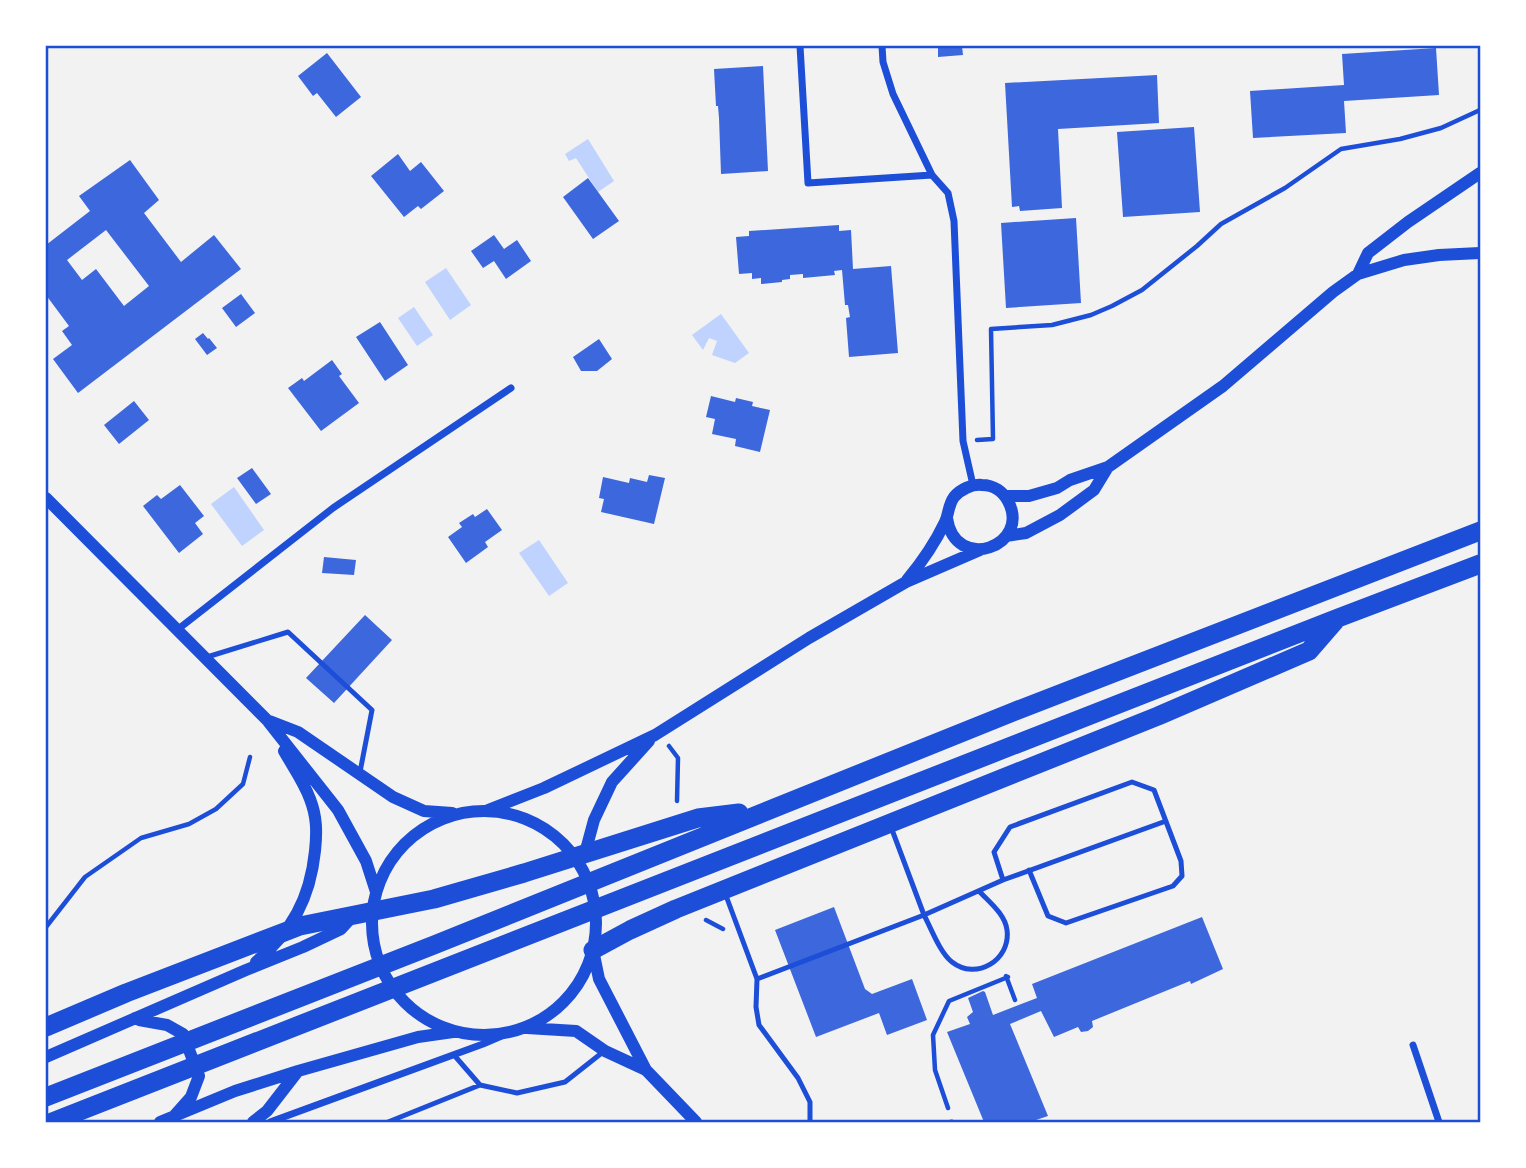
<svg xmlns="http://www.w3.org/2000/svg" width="1526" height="1168" viewBox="0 0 1526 1168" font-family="'Alegreya Sans',sans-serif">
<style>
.water{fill:#bfd3fe}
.building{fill:#3d67dc;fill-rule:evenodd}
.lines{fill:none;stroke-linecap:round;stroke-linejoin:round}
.path{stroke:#1d4ed8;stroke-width:4.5}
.service{stroke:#1d4ed8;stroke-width:5}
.minor{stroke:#1d4ed8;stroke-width:7}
.tertiary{stroke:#1d4ed8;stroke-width:12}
.trunk{stroke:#1d4ed8;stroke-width:19}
.neatline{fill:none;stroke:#1d4ed8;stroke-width:2.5}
</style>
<rect width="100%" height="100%" fill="#f2f2f2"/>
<path class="water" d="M588,139L614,181L598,192L576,158L569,161L565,154Z
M446,268L471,305L450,320L425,282Z
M414,307L433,335L417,346L398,318Z
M721,314L749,353L735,363L712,355L717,341L709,338L703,350L692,335Z
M234,487L264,530L242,546L211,504Z
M539,540L568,583L549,596L519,553Z"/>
<path class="building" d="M938,46H962L963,55L938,57Z
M1436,48L1439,95L1344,101L1346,133L1253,138L1250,91L1344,85L1342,54Z
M327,53L361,97L336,117L317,93L313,96L298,76Z
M763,66L768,171L721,174L719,118L718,106H716L714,69Z
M1157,75L1159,123L1058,129L1062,208L1020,211L1019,206L1012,207L1005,83Z
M1194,127L1200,212L1123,217L1117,132Z
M398,154L410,171L421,162L444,191L421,209L418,206L404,217L371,176Z
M130,160L159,200L144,213L181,262L214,235L241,269L78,393L53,359L72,345L62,331L69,326L46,295V245L90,211L79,196ZM106,230L149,286L124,306L96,269L82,280L67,260Z
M588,178L619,221L593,239L563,197Z
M1076,218L1081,303L1006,308L1001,223Z
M839,225V231L851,230L853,269L891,266L898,353L849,357L846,318L850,317L848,305H845L842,270L834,271L835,275L803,278V274L790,275V279L782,280V282L761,284V278L752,279V273L739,274L736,237L749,236V231Z
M494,235L504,249L517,240L531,261L506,279L494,261L483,268L471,251Z
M241,294L255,313L236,327L222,308Z
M380,322L408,365L385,381L356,337Z
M203,333L208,339L209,338L217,348L207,355L195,339Z
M599,339L612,359L597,371H581L573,357Z
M332,360L342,374L339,376L359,403L321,431L288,388L302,378L304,381Z
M711,396L735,402L736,398L753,402L752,406L770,410L760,452L735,446L736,439L712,434L715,419L706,417Z
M134,401L149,420L119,444L104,425Z
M252,468L271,494L256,504L237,478Z
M649,475L665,478L654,524L601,512L604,499L599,498L603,477L629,483L630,478L647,482Z
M180,485L204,516L195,523L203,534L179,553L143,506L157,495L161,499Z
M487,509L502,530L485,542L488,547L466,563L448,537L462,527L459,523L473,514L475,517Z
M324,557L356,560L354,575L322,573Z
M365,615L392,640L334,703L306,678Z
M834,907L865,989L872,994L912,979L927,1020L887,1035L879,1013L816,1037L775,930Z
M1202,917L1223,969L1191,984L1190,981L1092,1021L1093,1027L1088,1031L1081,1032L1078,1027L1054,1037L1041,1011L1010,1024L1048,1116L1030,1122H984L947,1032L970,1024L967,1017L973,1012L968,998L983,991L985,992L993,1015L1037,998L1032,984Z"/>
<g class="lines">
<path class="path" d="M977,440L993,439L991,329L1052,325L1091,315L1112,306L1142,290L1197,246L1221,224L1285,188L1341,149L1400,139L1441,128L1480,110
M669,746L678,758L677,801
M706,920L723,929
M46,927L85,877L141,838L189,824L216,809L243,784L250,757
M1006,976L1015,1000
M948,1108L935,1070L933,1035L949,1001L1008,977"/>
<path class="service" d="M207,657L288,632L372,710L360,772
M1003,880L1166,821
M979,891C989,902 1005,914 1007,930C1011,960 976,981 952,962C940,953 931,928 924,915L1003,880L994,852L1010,827L1132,782L1154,790L1181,861L1182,876L1173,886L1066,923L1048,916L1029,870
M725,893L757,979L924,915L891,827
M757,979L756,1007L759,1025L798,1078L810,1102V1122
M454,1055L480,1085
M388,1122L480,1085L517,1093L565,1082L603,1052
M951,1122H952"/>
<path class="minor" d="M800,46L808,183L932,175
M882,46L883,62L893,94L932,175L948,193L954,221L963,441L973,485
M177,630L333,508L511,388
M1413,1045L1439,1122
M270,1122L483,1044L511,1032"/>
<path class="tertiary" d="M1358,274L1368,253L1408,222L1480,173
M1005,496H1029L1057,488L1070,480L1108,467L1223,386L1333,292L1358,274L1404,260L1439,255L1480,253
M46,498L267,720L338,810L366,861L376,892
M1006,536L1026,533L1060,515L1094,490L1108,467
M907,580C922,562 935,543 945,522C949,514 948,505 954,497C961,489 972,484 982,485C994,485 1003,492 1008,501C1032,546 955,574 947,518
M267,720L298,732L393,797L424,811L452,813
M488,810L544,788L655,735L809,638L906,582L980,550
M372 923a112 112 0 1 1 224 0a112 112 0 1 1-224 0Z
M584,857L594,820L612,782L649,741
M593,950L599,979L646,1070L696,1122
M256,962C292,931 310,899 315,851C317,832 317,817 310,799C304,782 293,767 284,751
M135,1018L139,1020L167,1025L183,1034L199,1076L191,1097L175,1115
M527,1028L576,1031L605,1051L646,1070
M46,1057L246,970L303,947L341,929L352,917
M160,1122L235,1091L298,1071L418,1037L453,1032
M253,1122L267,1111L298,1071"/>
<path class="trunk" d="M593,950L630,930L676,909L1158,716L1309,651L1335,621
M46,1027L126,993L300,926L434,899L524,873L698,818L739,813
M46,1097L434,945L1013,712L1480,531
M52,1122L1338,618L1480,564"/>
</g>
<rect width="1526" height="1168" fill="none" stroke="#ffffff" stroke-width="94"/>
<rect x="47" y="47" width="1432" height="1074" class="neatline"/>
</svg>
